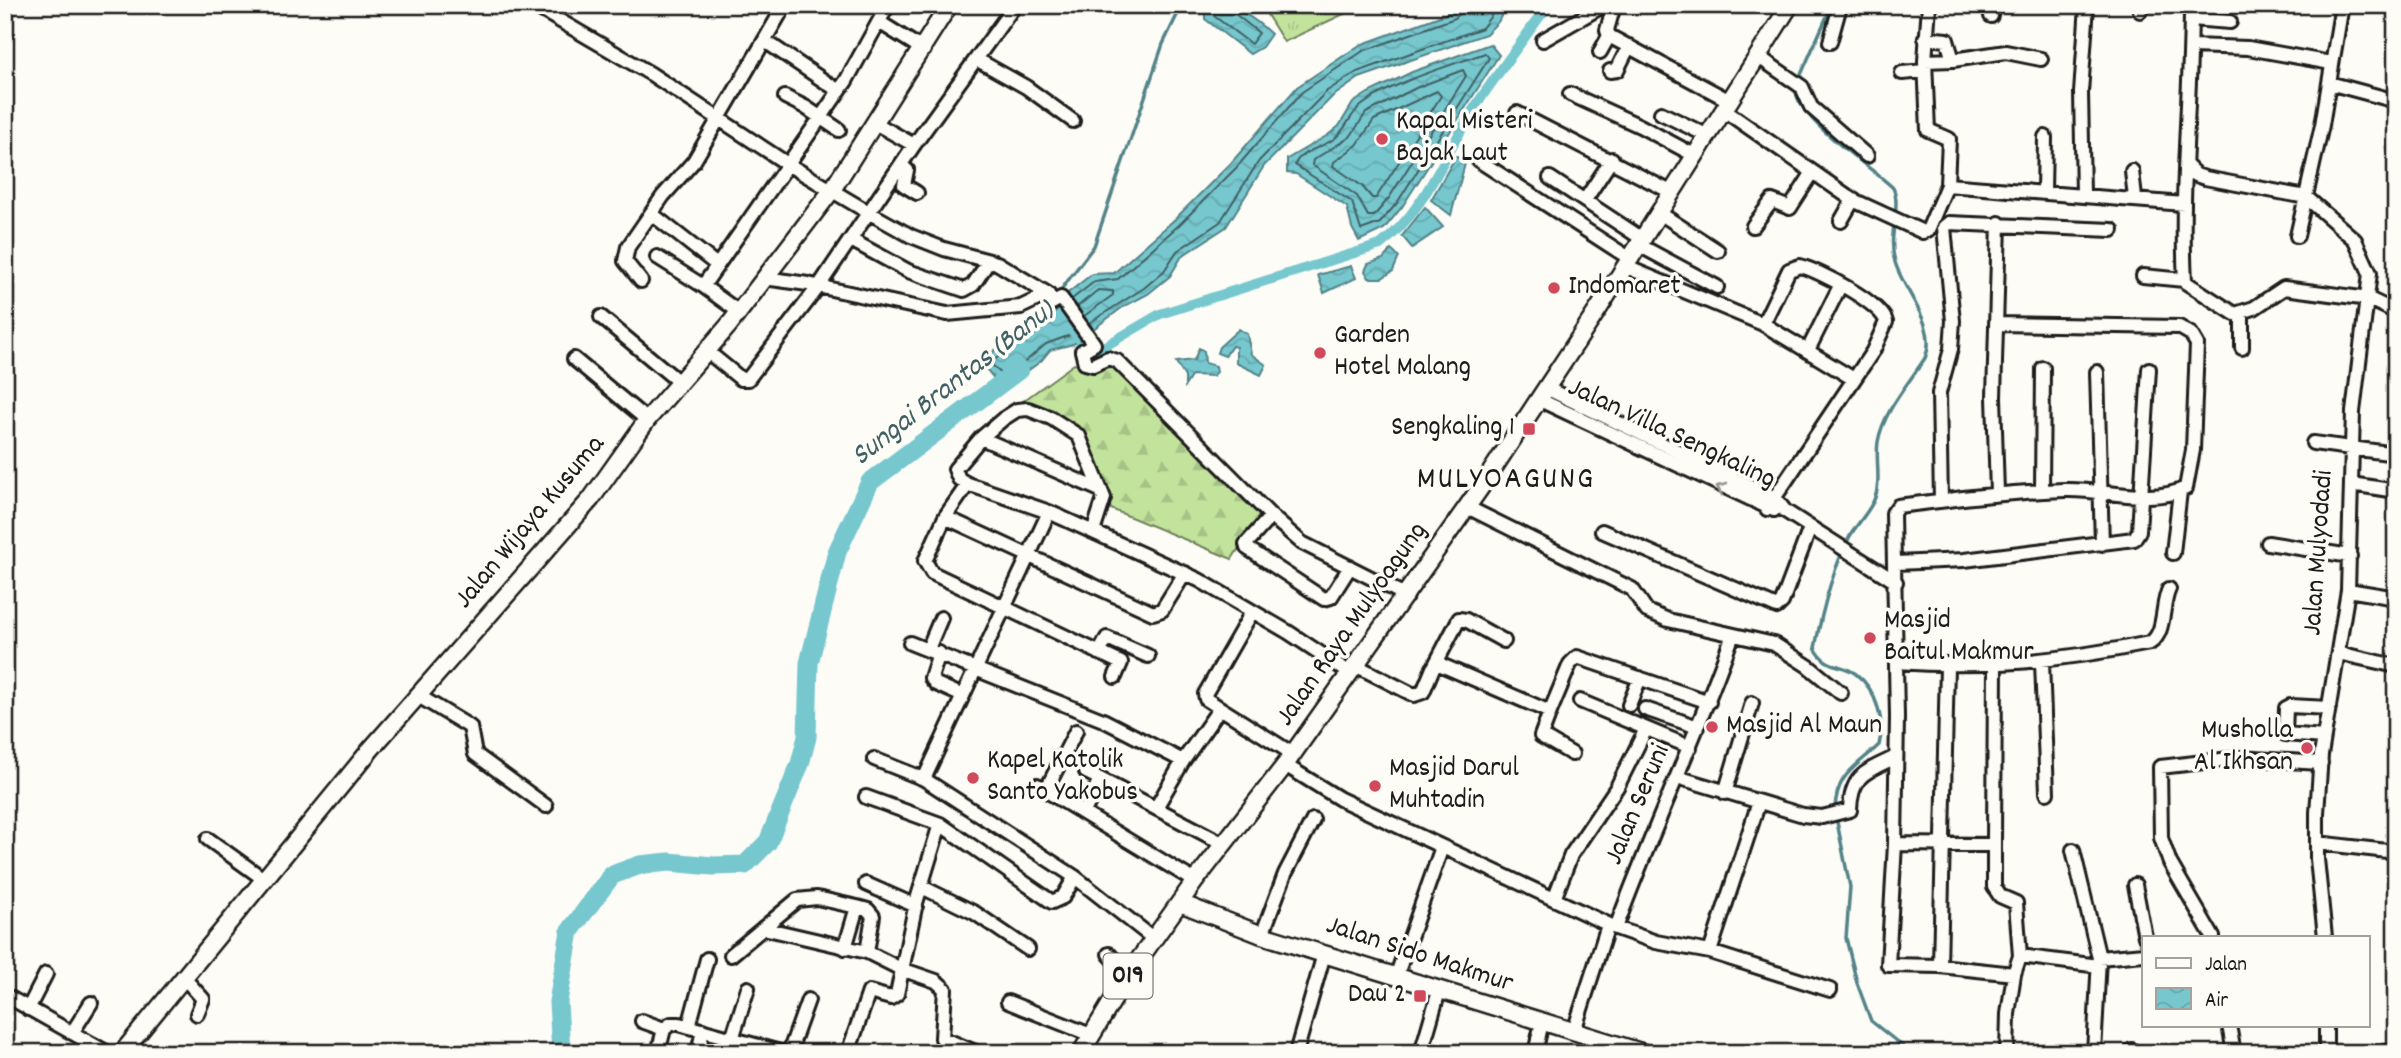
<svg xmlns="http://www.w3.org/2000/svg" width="2401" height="1058" viewBox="0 0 2401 1058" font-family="Dekko,sans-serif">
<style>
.grass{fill:url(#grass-tufts);stroke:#6f805c;stroke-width:2}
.forest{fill:url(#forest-firs);stroke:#6f805c;stroke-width:2}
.water{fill:url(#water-waves);stroke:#528387;stroke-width:2}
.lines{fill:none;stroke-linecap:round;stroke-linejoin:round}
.shore{stroke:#406063;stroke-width:2}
.stream{stroke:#528387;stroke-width:3.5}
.canal{stroke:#76c7ce;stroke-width:10}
.river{stroke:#76c7ce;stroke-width:19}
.minor-casing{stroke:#1c1c1c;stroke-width:18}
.major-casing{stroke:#1c1c1c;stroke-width:21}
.minor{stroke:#fdfcf7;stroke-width:12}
.major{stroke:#fdfcf7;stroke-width:16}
.oneway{stroke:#989794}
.poi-dot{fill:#d1495b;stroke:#fdfcf7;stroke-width:2.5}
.labels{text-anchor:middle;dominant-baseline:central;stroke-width:7;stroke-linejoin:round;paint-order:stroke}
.shield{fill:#fdfcf7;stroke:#605f5e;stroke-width:2}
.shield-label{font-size:26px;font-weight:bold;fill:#1c1c1c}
.poi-label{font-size:28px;fill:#1c1c1c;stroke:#fdfcf7;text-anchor:start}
.street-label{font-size:28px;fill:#1c1c1c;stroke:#fdfcf7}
.water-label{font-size:30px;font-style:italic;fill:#406063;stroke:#fdfcf7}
.quarter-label{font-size:32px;letter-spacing:2px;fill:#1c1c1c;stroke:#fdfcf7}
</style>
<defs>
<pattern id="grass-tufts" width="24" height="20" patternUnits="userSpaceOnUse" patternTransform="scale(1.75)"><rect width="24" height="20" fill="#c2e39c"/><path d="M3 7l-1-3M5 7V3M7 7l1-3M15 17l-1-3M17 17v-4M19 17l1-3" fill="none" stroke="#a6c286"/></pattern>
<pattern id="forest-firs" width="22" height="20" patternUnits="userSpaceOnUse" patternTransform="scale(1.75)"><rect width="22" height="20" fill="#c2e39c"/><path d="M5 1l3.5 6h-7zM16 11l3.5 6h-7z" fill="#a6c286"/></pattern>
<pattern id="water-waves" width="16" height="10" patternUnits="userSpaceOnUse" patternTransform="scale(1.75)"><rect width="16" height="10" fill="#76c7ce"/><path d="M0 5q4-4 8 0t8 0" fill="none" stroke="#66aab0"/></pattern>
</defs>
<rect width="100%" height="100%" fill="#fdfcf7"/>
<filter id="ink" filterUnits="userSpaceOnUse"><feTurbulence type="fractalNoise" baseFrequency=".0143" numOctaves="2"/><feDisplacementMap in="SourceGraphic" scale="14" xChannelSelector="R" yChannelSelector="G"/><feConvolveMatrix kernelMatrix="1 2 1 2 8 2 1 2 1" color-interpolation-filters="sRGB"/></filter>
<g filter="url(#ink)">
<path class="grass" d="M1261,5H1363L1284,42Z"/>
<path class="forest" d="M1112,363L1261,513L1232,559L1111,509L1090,446L1075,426L1019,404L1074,364L1086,368Z"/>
<path class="water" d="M1216,5C1240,8 1254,18 1271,34L1262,47L1250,54L1205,19V9Z
M1460,5H1507L1498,22L1486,34L1359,78L1332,97L1264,166L1226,227L1182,256L1170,276L1148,294L1123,307L1073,344L1050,350L1041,361L1003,389L980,362L1092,274L1114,273L1175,219L1231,163L1297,87L1360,45L1451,12Z
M1490,44L1499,55L1402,207L1384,229L1359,241L1352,228L1347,207L1296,174L1287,173V159L1328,135L1339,126L1353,103L1368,93L1412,72Z
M1456,156L1466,160L1451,215L1431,200Z
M1425,207L1443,227L1412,248L1402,236Z
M1391,250L1399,257L1393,271L1382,278H1369L1365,271L1368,264L1383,259Z
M1351,266L1356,278L1324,293L1318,275Z
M1239,329L1247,334L1251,354L1266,365L1261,375L1236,363V347L1232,346L1225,356L1217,353L1219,347Z
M1199,348L1204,351L1205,363L1216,366L1217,372L1213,376L1192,375L1185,386V377L1176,362L1194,360Z"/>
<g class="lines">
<path class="shore" d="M1215,5L1214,16L1251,44L1259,33L1234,13L1231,5
M1485,53L1489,58L1397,203L1380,223L1361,230L1352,202L1295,165C1298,152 1323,147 1334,139C1346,130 1350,114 1361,106C1389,83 1450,66 1485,53Z
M1463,70L1466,76L1389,198L1374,216H1368L1357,196L1312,165L1313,160L1350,137L1366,113L1418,87Z
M1437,91L1441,96L1376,198H1372L1362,186L1333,166L1334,162L1357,145L1374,120Z
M1072,299L1094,282L1118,279L1179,225L1236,168L1302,92L1363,51L1455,18L1462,12L1463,5
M1077,307L1098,290L1113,291V295L1084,316
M1059,309L993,361V366L1006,378L1046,344L1076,333
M1089,323L1144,288L1164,271L1177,251L1220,222L1259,161L1327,91L1357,72L1482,28L1499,5"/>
<path class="stream" d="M1799,79L1832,5
M1796,86C1790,115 1872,167 1893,188C1902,206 1887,235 1895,262C1903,291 1939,326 1925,358C1909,383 1883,412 1878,442C1875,461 1882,482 1874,500C1868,513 1857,524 1850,536C1832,570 1822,611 1815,648C1827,670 1840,662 1856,674C1877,690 1885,722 1879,745C1855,768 1836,774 1835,810
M1057,295L1094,246L1163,44L1182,5
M1836,817L1850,887L1846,938L1857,983L1871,1021L1911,1053"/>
<path class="canal" d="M1072,330L1089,351L1095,352L1160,314L1380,245C1424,213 1446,152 1475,107C1498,72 1524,39 1548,5"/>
<path class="river" d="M561,1053L558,1002L570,931L612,875L640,865L669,862L713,866L745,865L768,842L800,764L807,737L809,663L837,552L870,482L1019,370"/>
<g class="minor-casing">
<path id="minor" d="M533,5L651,74L789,165L868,212L911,236L944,249L997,263L1048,294L1052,303L1061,298L1094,344L1082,351L1085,363L1093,365L1108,358L1117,361L1271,516L1302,543L1407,596
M1609,5L1613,9L1607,30L1609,36L1730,101
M1929,5L1925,61L1928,130L1949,139L1947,185L2184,204
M2191,5C2191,97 2180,190 2185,282L2235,314L2254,308L2284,288L2369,299L2396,312
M2140,11V5
M1991,16L1993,5
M2191,19L2230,22
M879,22L924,50
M1925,38L1947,40L1953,60
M1543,40L1604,5
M765,41L839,91
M1830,42L1840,6
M2192,46L2248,48L2331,63
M1600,52L1609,36
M1759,57L1802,87L1811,107L1867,156
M976,59L1026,87L1073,121
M1925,61L1953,60L2006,52L2041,59
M1610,71L1617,70L1629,46
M1902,73L1925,71
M2329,83L2396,101
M1570,94L1640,126L1694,155
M785,97L805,107L839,130
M1724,110L1853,200L1923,232L1928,230L1947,185
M1517,113L1671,192
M1661,113L1706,135
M875,123L914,145
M1478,160L1629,258
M2185,164L2196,175L2205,178L2306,197L2355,240L2370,273L2353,412L2348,590L2321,755L2317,813V859L2325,937
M901,165L907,170L904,185L917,193
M2132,171L2135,198
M1550,178L1641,238
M2044,192L2045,137
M2083,194L2081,93L2087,5
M1585,200L1612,159
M1658,212L1718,251
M652,214L717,265
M1841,221L1853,200
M1753,226L1772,201L1790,208L1813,172
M2297,236L2322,125L2342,5
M851,240L908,271L964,290L973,285L989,261
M1637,244L1717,287
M657,257L703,286
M1624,266L1763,324L1852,378
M2143,276L2184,280
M764,278L808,284L947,314L1021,307L1048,294
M641,281L625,261L628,247L663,196L694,161L785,5
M739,312L703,286L846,81L888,5
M2242,313V348
M601,317L679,382
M1763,324L1789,270L1800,266C1818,270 1883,304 1886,322L1873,351L1767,509
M1996,324L2179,327L2191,334L2197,344L2193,450L2186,488C2149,506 2103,488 2064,490C2008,492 1954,499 1898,506L1893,513L1897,717L1895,844L1888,965L1940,966L2014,974
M1808,350L1840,286
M708,352L741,379H748L819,286L914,145L1015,5
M574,359L647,420
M2097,372L2102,544
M1546,388L1775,498L1785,511L1896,582
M1538,399L1774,510
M981,438L1100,490
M2313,443L2396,454
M968,484L945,517L925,561L932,573L1121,663L1115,677
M2351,484L2396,491
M2042,491L2043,368
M1997,493L1994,397L1999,223
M1941,501L1939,393L1951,349L1953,321L1944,227L1949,223L2112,230
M1467,507L1632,589L1647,611L1668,620L1774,644L1808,666L1841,693
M1271,516L1246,544L1247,548L1324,599L1331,597L1350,567
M945,517L1153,613L1162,610L1185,573
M1602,531L1777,607L1782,602L1810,528
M1093,532L1104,498L1079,436L1051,418L1028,409L1017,410L1003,419L981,438L955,469L959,479L968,484L1049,512L1199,580L1288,632L1350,673
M2268,543L2350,556
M2173,553L2180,491
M1896,563L1964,560L2134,539L2139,531L2149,369
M2348,590L2396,598
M910,643L1103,720L1183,761
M928,649L941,618
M939,653L931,678L936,684L963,696
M1099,653L1107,638L1148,656
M2338,653L2396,666
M1897,662C1984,669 2065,660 2150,643C2166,633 2161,605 2169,589
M2042,662L2047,793
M1355,665L1414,695L1423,692L1433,668L1439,664L1550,712L1570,664L1577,657L1709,702
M1435,665L1459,619L1466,620L1504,641
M417,695L470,727L475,754L546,806
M1580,701L1690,747
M1629,705L1640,678
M1220,708L1206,699L1205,694L1252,612
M1645,709L1698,727
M1550,712L1541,736L1572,754
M2324,737L2285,734L2286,708L2290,706L2329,708
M874,759L924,779L1075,877
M1285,765L1340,799L1616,928L1656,942L1710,952L1830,990
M1086,772L1100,779
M1677,777L1803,815L1822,817L1850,810C1851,774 1867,771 1896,757
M924,779L1049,512
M1037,785L1195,881
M1046,790L1076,731
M1725,793L1752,703
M866,797L940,824L1052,902L1063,897L1075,877L1154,939
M1157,806L1183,761L1220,708L1293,754
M1084,812L1100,779L1224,844
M208,839L265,880
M2317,843L2396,852
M1895,844L1994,845L1995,666
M1994,845V887L2000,896L2016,903L2020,956L2014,974L2008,1014L2007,1053
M2073,850L2099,958L2094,1053
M866,884L916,906
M2135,885L2145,937
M922,887L975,913L1028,949
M1554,899L1571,855L1617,787L1646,729
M763,928L867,952L901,969L936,981L945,989L942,1038L978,1053
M1616,928C1652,830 1697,735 1732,637
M1262,935L1285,874L1313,820
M2213,937L2170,863L2161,838L2160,767L2239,758L2321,763
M845,948L857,907L868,910L873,916L867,952
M1710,952L1759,802
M1109,954L1128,975
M731,955L797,900L817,898L857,907
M2020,956L2099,966
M2099,958L2144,954
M1940,966L1947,666
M1396,977L1442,847
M185,979L203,999L197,1014
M5,995L108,1053
M1008,1002L1091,1035
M28,1009L46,974
M642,1021L664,1029L671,1024H679L784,1053
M2229,1025L2234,1053
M2326,1025V1053
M689,1026L707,959
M1574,1031L1608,925
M72,1033L91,1003
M733,1036L748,988
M1084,1047L1097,1053
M2385,1052L2394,1053
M658,1053L664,1029
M698,1053L703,1030
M789,1053L808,1000
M848,1053L869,992L891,998L897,994L916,903L940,824
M1296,1053L1324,954
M1421,1053L1439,991
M1535,1053L1542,1022
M2131,1053L2132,1050"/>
</g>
<g class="major-casing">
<path id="major" d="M1180,903L1262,935L1644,1053
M122,1053L371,749L591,499L647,420L729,325L832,190L949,5
M1081,1053L1128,975L1195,881L1285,765L1481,487L1599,308L1790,5"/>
</g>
<use href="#minor" class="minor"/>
<use href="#major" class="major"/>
</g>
<defs><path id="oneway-chevron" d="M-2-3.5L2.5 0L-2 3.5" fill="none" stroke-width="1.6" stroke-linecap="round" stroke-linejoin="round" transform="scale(1.75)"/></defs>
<use class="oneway" href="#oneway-chevron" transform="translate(1721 488) rotate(-154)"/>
</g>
<g class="poi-dot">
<circle cx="1382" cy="139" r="7"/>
<circle cx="1554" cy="288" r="7"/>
<circle cx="1320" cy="353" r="7"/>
<rect x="1522" y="422" width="14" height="14" rx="3.5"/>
<circle cx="1870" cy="638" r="7"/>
<circle cx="1712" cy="727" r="7"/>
<circle cx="2307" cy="748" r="7"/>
<circle cx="973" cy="778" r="7"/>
<circle cx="1375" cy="786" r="7"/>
<rect x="1413" y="989" width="14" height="14" rx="3.5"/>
</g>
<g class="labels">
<rect class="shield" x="1103.5" y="953.5" width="49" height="45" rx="5"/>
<g class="shield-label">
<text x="1128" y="976">019</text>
</g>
<g class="poi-label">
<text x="1396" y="123">Kapal Misteri<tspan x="1396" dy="32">Bajak Laut</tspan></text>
<text x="1568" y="288">Indomaret</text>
<text x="1334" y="337">Garden<tspan x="1334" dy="32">Hotel Malang</tspan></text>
<text x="1515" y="429" text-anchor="end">Sengkaling 1</text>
<text x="1884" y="622">Masjid<tspan x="1884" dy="32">Baitul Makmur</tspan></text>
<text x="1726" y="727">Masjid Al Maun</text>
<text x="2293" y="732" text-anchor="end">Musholla<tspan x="2293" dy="32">Al Ikhsan</tspan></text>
<text x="987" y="762">Kapel Katolik<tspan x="987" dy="32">Santo Yakobus</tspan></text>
<text x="1389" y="770">Masjid Darul<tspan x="1389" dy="32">Muhtadin</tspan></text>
<text x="1406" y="996" text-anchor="end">Dau 2</text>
</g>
<g class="street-label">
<text transform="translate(1671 435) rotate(25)">Jalan Villa Sengkaling</text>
<text transform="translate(531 523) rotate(-50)">Jalan Wijaya Kusuma</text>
<text transform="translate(2320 553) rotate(-86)">Jalan Mulyodadi</text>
<text transform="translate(1353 625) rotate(-55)">Jalan Raya Mulyoagung</text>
<text transform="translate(1639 805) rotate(-67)">Jalan Seruni</text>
<text transform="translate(1419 956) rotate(18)">Jalan Sido Makmur</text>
</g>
<g class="water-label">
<text transform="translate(954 385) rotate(-38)">Sungai Brantas (Banu)</text>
</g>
<g class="quarter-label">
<text x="1506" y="481">MULYOAGUNG</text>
</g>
</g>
<rect width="2401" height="1058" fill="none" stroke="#fdfcf7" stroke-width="28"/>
<rect x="14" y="14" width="2373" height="1030" fill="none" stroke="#1c1c1c" stroke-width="2.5" filter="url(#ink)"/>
<rect x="2142" y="936" width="228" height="91" fill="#fdfcf7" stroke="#a3a29f" stroke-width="2"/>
<rect x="2156" y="958" width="35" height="10" fill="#fdfcf7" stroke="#a3a29f" stroke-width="2"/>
<text x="2205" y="970" font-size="21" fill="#1c1c1c">Jalan</text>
<rect x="2156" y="988" width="35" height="21" fill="url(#water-waves)" stroke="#a3a29f" stroke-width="2"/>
<text x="2205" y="1006" font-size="21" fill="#1c1c1c">Air</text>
</svg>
